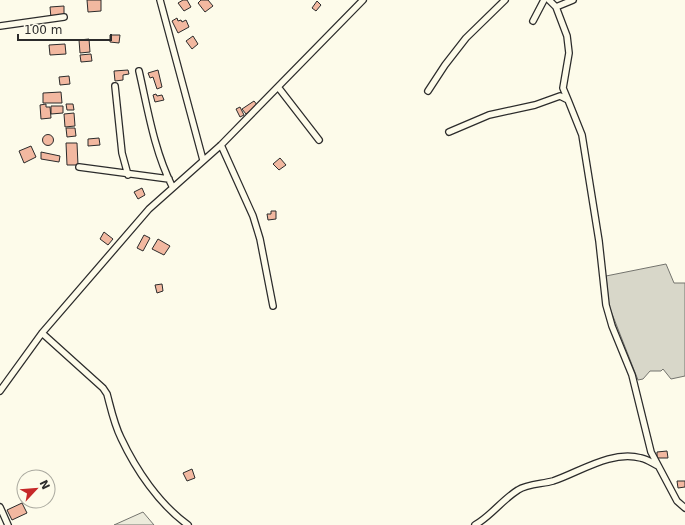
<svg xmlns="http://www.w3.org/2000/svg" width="685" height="525" viewBox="0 0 685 525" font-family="'DejaVu Sans',sans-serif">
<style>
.green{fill:#ecebdb;stroke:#74746e}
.water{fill:#d8d7c9;stroke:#74746e}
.building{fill:#f2b8a0;stroke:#2b2b2b}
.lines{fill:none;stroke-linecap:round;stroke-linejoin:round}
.street-casing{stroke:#2b2b2b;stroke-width:8}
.street{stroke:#fdfbea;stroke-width:5.5}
</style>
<rect width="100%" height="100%" fill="#fdfbea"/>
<path class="green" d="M143,512L154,525H114Z"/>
<path class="water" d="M666,264L674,283H685V376L671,379L663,369L661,371H650L643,379L638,380L609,306L606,276Z"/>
<path class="building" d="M87,0H101V11L88,12Z
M183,0H187L191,7L184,11L178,3Z
M201,0H208L213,6L205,12L198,3Z
M317,1L321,5L316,11L312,8Z
M64,6V17L51,18L50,7Z
M177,18L178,21L181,20L182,22L186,20L189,27L178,33L172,21Z
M110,35H120L119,43L110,42Z
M193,36L198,44L192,49L186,41Z
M89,39L90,52L80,53L79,40Z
M65,44L66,54L50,55L49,45Z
M91,54L92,61L81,62L80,55Z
M128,70L129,74L123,75V80L115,81L114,71Z
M158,70L162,87L157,89L153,77L150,78L148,73Z
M69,76L70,84L60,85L59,77Z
M61,92L62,103H43V93Z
M156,94L157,96L162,95L164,100L155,102L153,95Z
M254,101L258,106L246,114L242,109Z
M46,104V107H50L51,118L41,119L40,105Z
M66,104H73L74,110H67Z
M51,106H63V113L51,114Z
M240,107L244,115L240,117L236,109Z
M74,113L75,126L65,127L64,114Z
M66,128H75L76,136L67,137Z
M42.5 140a5.5 5.5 0 1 1 11 0a5.5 5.5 0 1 1-11 0Z
M99,138L100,145L88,146V139Z
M66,143H77L78,165H67Z
M31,146L36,157L24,163L19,151Z
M41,152L60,156L59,162L41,159Z
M280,158L286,165L279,170L273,164Z
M142,188L145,195L138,199L134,192Z
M271,211H276V219L268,220L267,214H271Z
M104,232L113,239L108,245L100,239Z
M144,235L150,238L143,251L137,248Z
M158,239L170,246L164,255L152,249Z
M162,284L163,291L157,293L155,285Z
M667,451L668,458H657V452Z
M192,469L195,478L187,481L183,473Z
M677,481H685V487L678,488Z
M22,503L27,513L12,520L7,510Z"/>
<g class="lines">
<g class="street-casing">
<path id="street" d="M160,0L203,160
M556,7L573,0
M533,21L544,0
M0,26L64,17
M139,71C148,110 154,150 172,186
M115,86L122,153L128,175
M278,87L319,140
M428,91L445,65L466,38L505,0
M568,100L582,135L599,241L606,305L612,326L632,375L651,452L677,501L685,508
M449,132L489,115L535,105L560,96L568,100L563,88L569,53L567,36L556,7L549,0
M221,145L253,216L260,239L273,306
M79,167L169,179
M42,333L103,388L107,394C111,409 114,424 121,438C136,470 159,504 188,525
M0,391L42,333L149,209L221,145L363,0
M0,507L8,525
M475,525C491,516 502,500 518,490C527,484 542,484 553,481C580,472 611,450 641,458C647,459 652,463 658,466"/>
</g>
<use href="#street" class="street"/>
</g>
<g transform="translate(36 489) rotate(64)"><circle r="19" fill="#fdfbea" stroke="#a9a89e"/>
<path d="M0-3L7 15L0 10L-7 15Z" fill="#c62828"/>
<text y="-6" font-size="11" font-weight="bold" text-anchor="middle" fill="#2b2b2b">N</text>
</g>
<path d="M18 34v6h93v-6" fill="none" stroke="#2b2b2b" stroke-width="2"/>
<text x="24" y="34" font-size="12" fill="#2b2b2b" stroke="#fdfbea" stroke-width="3" paint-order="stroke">100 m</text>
</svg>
